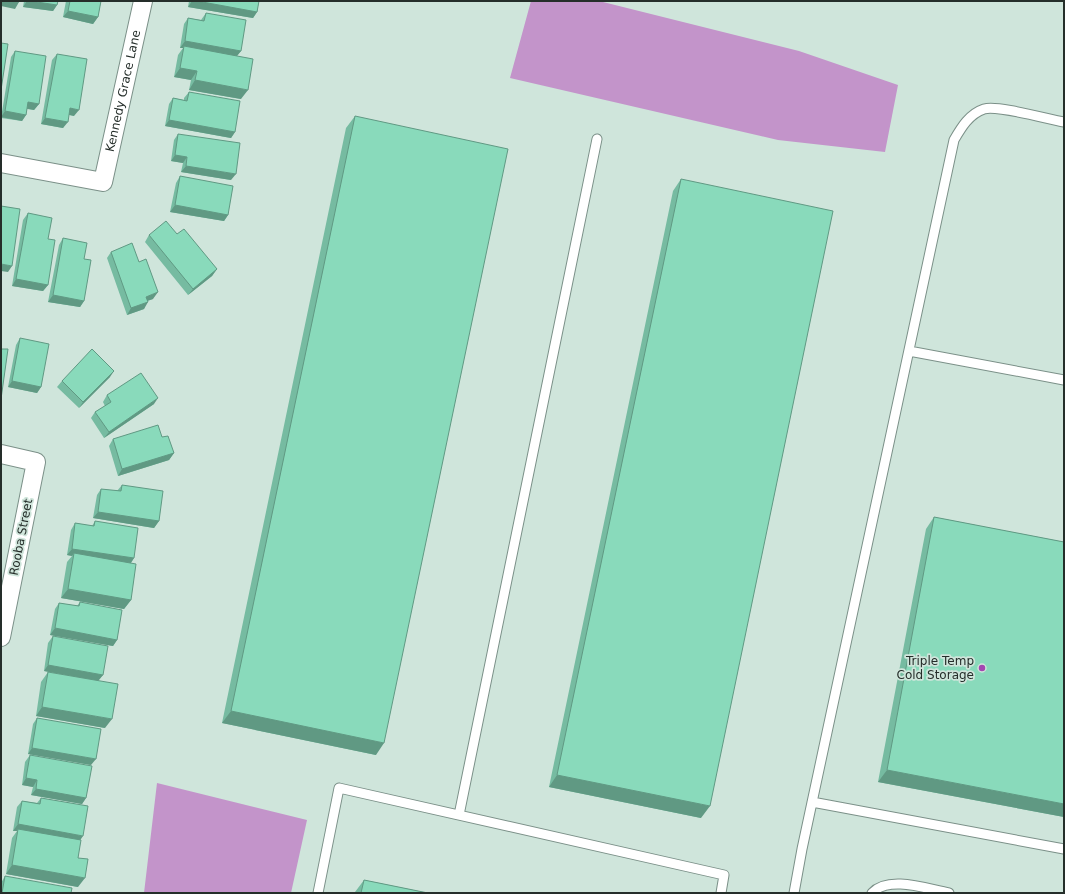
<svg xmlns="http://www.w3.org/2000/svg" width="1065" height="894" viewBox="0 0 1065 894" font-family="'DejaVu Sans',sans-serif">
<style>
.water{fill:#c394ca}
.lines{fill:none;stroke-linecap:round;stroke-linejoin:round}
.service-casing{stroke:#7b9088;stroke-width:11}
.minor-casing{stroke:#7b9088;stroke-width:20}
.service{stroke:#fff;stroke-width:9}
.minor{stroke:#fff;stroke-width:18}
.wall{fill:#76bba1}
.shaded-wall{fill:#609983}
.building{fill:#89dabb;stroke:#609983}
.poi-dot{fill:#a347b1;stroke:#cfe5db;stroke-width:1.5}
.labels{text-anchor:middle;dominant-baseline:central;stroke-width:3.5;stroke-linejoin:round;paint-order:stroke}
.street-label{font-size:12px;fill:#252e2a;stroke:#cfe5db}
.poi-label{font-size:12px;fill:#252e2a;stroke:#cfe5db;text-anchor:end}
</style>
<rect width="100%" height="100%" fill="#cfe5db"/>
<path class="water" d="M531,1H599L799,51L898,85L885,152L778,140L510,78Z
M157,783L307,820L291,893H144Z"/>
<g class="lines">
<g class="service-casing">
<path id="service" d="M909,351L1064,380
M812,802L1064,849
M459,815L597,139
M318,893L339,788L724,875L721,893
M794,893L802,849L954,140C961,128 969,114 984,109C998,105 1047,119 1064,122
M872,893C889,875 927,889 949,893"/>
</g>
<g class="minor-casing">
<g id="minor">
<path id="s1" d="M1,163L103,182L143,1"/>
<path d="M1,454L36,462L1,637"/>
</g>
</g>
<use href="#service" class="service"/>
<use href="#minor" class="minor"/>
</g>
<path class="wall" d="M24,1H58L57,5L53,11L23,7Z
M66,1H101L98,17L93,24L63,17Z
M189,1H259L257,12L253,18L188,7Z
M206,13L241,51L237,56L241,99L189,90L191,80L174,77L178,55L183,48H180L184,24L188,18L201,20Z
M15,51L39,104L34,110L27,109L26,115L22,121L1,118L11,57Z
M57,54L74,116L69,115L63,128L41,124L52,60Z
M189,92L235,132L231,138L165,126L169,104L173,98L184,100V98Z
M355,116L376,755L222,723L346,128Z
M178,134L231,180L181,172L183,163L171,161L174,140Z
M180,176L228,215L224,221L170,212L176,183Z
M681,179L701,818L549,787L673,191Z
M28,213L48,239V285L43,291L12,286L23,220Z
M177,234L217,269L212,276L188,295L145,242L149,235Z
M63,238L84,259V301L80,307L48,302L59,245Z
M111,252L139,262L153,299L147,301L144,309L127,315L107,258Z
M20,338L41,387L37,393L8,387L16,345Z
M110,377L79,408L57,387L62,381Z
M107,395L154,404L104,438L91,418L95,412L105,406L103,402Z
M162,437L174,453L169,460L118,476L109,446L113,439Z
M122,485L159,521L154,528L93,518L97,495L101,489L117,491Z
M934,517L1064,542V817L878,782L926,529Z
M95,521L134,558L131,563V600L124,609L61,598L67,562L72,556L67,555L71,530L75,523L92,526Z
M80,602L117,640L113,646L50,635L55,609L59,603L77,606Z
M53,636L103,675L98,681L44,671L48,643Z
M48,672L105,728L36,716L41,682Z
M37,718L91,765L28,754L33,724Z
M30,755L86,798L82,804L31,795L33,787L22,785L25,762Z
M41,798L80,840L78,858V887L6,874L12,838L17,831H13L17,807L22,801L37,803Z
M5,876L71,893H1V883Z
M364,880L428,893H355V892Z"/>
<path class="shaded-wall" d="M1,1H11L19,2L15,9L1,6Z
M27,1H30L57,5L53,11L23,7Z
M192,1H197L257,12L253,18L188,7Z
M68,11L98,17L93,24L63,17Z
M185,41L241,51L236,57L184,46L183,48H180Z
M180,68L197,71L191,80L174,77Z
M195,80L248,90L241,99L189,90Z
M28,102L39,104L34,110L24,108Z
M70,108L79,110L74,116L66,114Z
M5,111L26,115L22,121L1,117Z
M45,118L68,122L63,128L41,124Z
M169,120L235,132L231,138L165,126Z
M175,155L187,157L183,163L171,161Z
M186,166L236,174L231,180L181,172Z
M175,205L228,215L224,221L170,212Z
M1,264L12,266L8,272L1,271Z
M217,269L212,276L188,295L193,289Z
M16,279L48,285L43,291L12,286Z
M158,292L153,299L141,303L146,297Z
M53,295L84,301L80,307L48,302Z
M148,302L144,309L127,315L131,308Z
M114,371L110,377L79,408L83,402Z
M12,381L41,387L37,393L8,387Z
M158,398L154,404L104,438L109,432Z
M174,453L169,460L118,476L122,469Z
M98,512L159,521L154,528L93,518Z
M72,549L134,558L130,564L74,553L72,556L67,555Z
M68,589L131,600L124,609L61,598Z
M55,628L117,640L113,646L50,635Z
M48,665L103,675L98,681L44,671Z
M42,707L112,719L105,728L36,716Z
M231,711L384,743L376,755L222,723Z
M32,748L96,759L91,765L28,754Z
M887,770L1064,804V817L878,782Z
M557,775L710,806L701,818L549,787Z
M26,778L37,780L33,787L22,785Z
M36,789L86,798L82,804L31,795Z
M18,824L83,836L79,842L18,829L17,831H13Z
M12,865L85,878L78,887L6,874Z"/>
<path class="building" d="M11,1H20L19,2Z
M30,1H58L57,5Z
M70,1H101L98,17L68,11Z
M197,1H259L257,12Z
M206,13L246,20L241,51L185,41L188,18L204,21Z
M1,43L8,44L1,90Z
M184,46L253,59L248,90L195,80L197,71L180,68Z
M15,51L46,56L39,104L28,102L26,115L5,111Z
M57,54L87,59L79,110L70,108L68,122L45,118Z
M189,92L240,101L235,132L169,120L173,98L187,101Z
M355,116L508,149L384,743L231,711Z
M178,134L240,143L236,174L186,166L187,157L175,155Z
M180,176L233,186L228,215L175,205Z
M681,179L833,211L710,806L557,775Z
M1,206L20,209L12,266L1,264Z
M28,213L52,218L48,239L55,240L48,285L16,279Z
M166,221L177,234L184,229L217,269L193,289L149,235Z
M63,238L87,243L84,259L91,260L84,301L53,295Z
M132,243L139,262L146,259L158,292L146,297L148,302L131,308L111,252Z
M20,338L49,344L41,387L12,381Z
M1,349H8L1,399Z
M92,349L114,371L83,402L62,381Z
M141,373L158,398L109,432L95,412L111,402L107,395Z
M158,425L162,437L168,436L174,453L122,469L113,439Z
M122,485L163,491L159,521L98,512L101,489L121,491Z
M934,517L1064,542V804L887,770Z
M95,521L138,528L134,558L72,549L75,523L94,526Z
M74,553L136,564L131,600L68,589Z
M80,602L122,610L117,640L55,628L59,603L79,606Z
M53,636L108,646L103,675L48,665Z
M48,672L118,684L112,719L42,707Z
M37,718L101,729L96,759L32,748Z
M30,755L92,766L86,798L36,789L37,780L26,778Z
M41,798L88,806L83,836L18,824L22,801L40,804Z
M18,829L81,840L78,858L88,859L85,878L12,865Z
M5,876L72,888L71,893H2Z
M364,880L428,893H361Z"/>
<circle class="poi-dot" cx="982" cy="668" r="4"/>
<g class="labels">
<g class="street-label">
<text stroke="none"><textPath href="#s1" startOffset="197">Kennedy Grace Lane</textPath></text>
<text transform="translate(21 537) rotate(-79)">Rooba Street</text>
</g>
<g class="poi-label">
<text x="974" y="661">Triple Temp<tspan x="974" dy="14">Cold Storage</tspan></text>
</g>
</g>
<rect width="1065" height="894" fill="none" stroke="#252e2a" stroke-width="4"/>
</svg>
